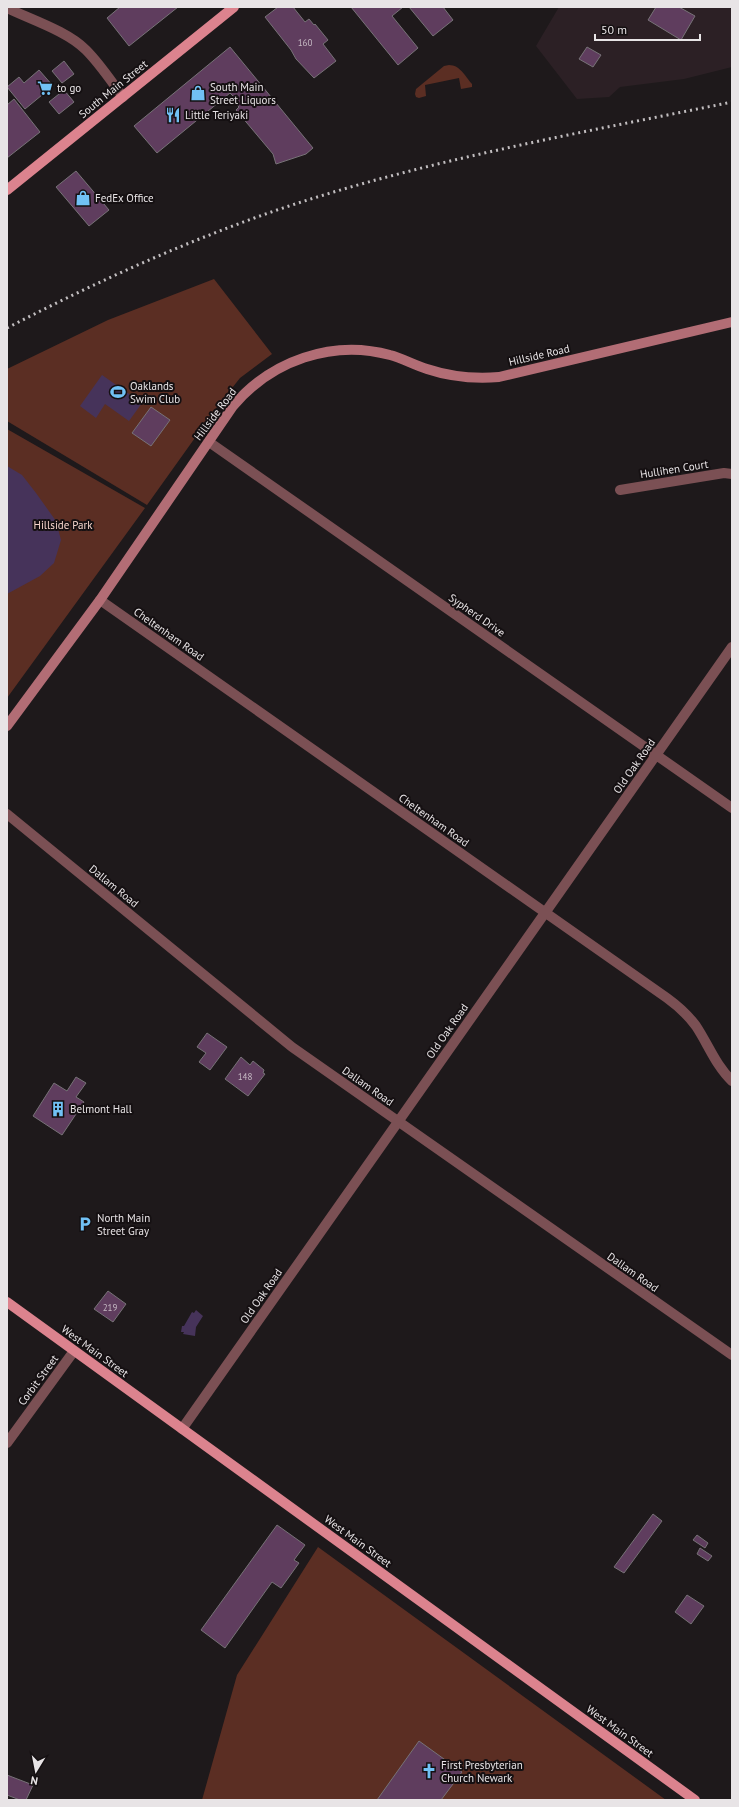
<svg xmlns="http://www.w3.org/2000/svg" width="739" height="1807" viewBox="0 0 739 1807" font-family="'PT Sans',sans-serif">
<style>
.built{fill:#2c2025}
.green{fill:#5b2e23}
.water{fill:#46335a}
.building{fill:#5f3d5e;stroke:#777277}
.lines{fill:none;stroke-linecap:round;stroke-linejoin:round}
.street{stroke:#7b5054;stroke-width:10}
.secondary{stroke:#b26d75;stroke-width:10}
.primary{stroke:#dc838e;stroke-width:10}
.rail{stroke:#c2bec0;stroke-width:3;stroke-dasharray:2 4;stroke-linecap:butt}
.labels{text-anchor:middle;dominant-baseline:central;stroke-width:4;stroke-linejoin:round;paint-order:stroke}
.number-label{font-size:9px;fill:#c6bac4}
.poi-label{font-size:11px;fill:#e8e4e6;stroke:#151012;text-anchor:start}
.street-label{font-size:11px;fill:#e8e4e6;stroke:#151012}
.park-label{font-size:11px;fill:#f6d5cc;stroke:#151012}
</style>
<rect width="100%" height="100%" fill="#1e191b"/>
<path class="built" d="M559,7H729L732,10V67L684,79L620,87L609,97L577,99L536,46Z"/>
<path class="green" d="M449,65C460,65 465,76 472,84V87L461,89L459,78L425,85L426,96L419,98L416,97L415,94L416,89L444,66Z
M214,279L272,354L240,378L217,407L147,505L7,421V369L108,320Z
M7,429L145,508L7,698Z
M318,1547L666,1800H202L237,1675Z"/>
<path class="water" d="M102,375L142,403L129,421L105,404L96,418L80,406Z
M7,466L22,475L36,493L56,521L61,540L54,563L40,576L7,594Z
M196,1310L203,1316L196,1327L195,1336L183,1334L184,1332H181L182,1326H184L192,1312L194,1313Z"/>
<path class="building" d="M120,7H178L129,46L107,18Z
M278,7H293L305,22L309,19L314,25L315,24L328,40L323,44L336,61L314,78L296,59L291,50L265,17Z
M351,7H403L392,16L418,48L398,65Z
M409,7H443L453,20L433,36Z
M656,7H679L695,16L681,40L648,20Z
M230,47L313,148L306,154L276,164L273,154L236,110L239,107L232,99L234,97L230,93L157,153L134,126Z
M587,47L601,55L593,67L579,59Z
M64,61L74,74L62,83L52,71Z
M39,70L53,86L25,109L7,87L19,77L24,83Z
M64,90L74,102L59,114L49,102Z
M14,99L40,132L7,158V105Z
M76,171L109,210L89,226L56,187Z
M151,407L170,420L151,446L132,433Z
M207,1033L227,1047L210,1070L199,1062L206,1053L197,1047Z
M241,1057L250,1065L253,1061L264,1070L263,1073L265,1074L248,1096L225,1079Z
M76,1077L86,1083L76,1097L84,1102L62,1135L33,1116L54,1083L67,1091Z
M108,1291L126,1304L113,1322L94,1309Z
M653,1514L662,1521L624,1573L614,1567Z
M277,1525L305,1545L294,1560L299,1563L281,1588L272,1582L225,1648L201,1630Z
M697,1535L708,1543L705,1548L693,1540Z
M700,1548L712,1556L708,1561L697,1554Z
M687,1595L704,1606L691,1624L675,1612Z
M419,1741L462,1772L441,1800H377Z
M7,1775L33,1785L26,1800H20L7,1795Z"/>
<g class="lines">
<path class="street" d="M7,8C32,20 67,31 86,50C100,64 111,81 123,97
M209,442L732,808
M620,490L724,473L732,474
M100,600L667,998C678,1006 688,1015 696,1026C708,1044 716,1066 732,1081
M7,814L292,1047L732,1355
M182,1429L732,647
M7,1443L74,1351"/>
<path class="secondary" d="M7,726L100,600L233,406C271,361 332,339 390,355C402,358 414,365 427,369C451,377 474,379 499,377L732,322"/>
<path class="primary" d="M7,190L234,7
M7,1302L695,1800"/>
<path class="rail" d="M7,328C94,283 184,242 277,210C425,160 580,133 732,102"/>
</g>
<defs>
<g id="supermarket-bare" transform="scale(1.2)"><path d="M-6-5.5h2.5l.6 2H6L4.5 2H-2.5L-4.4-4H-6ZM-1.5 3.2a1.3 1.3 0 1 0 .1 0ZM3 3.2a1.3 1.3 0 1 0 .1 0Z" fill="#71c1f5" stroke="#151012" stroke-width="2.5" paint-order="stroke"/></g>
<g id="shop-bare" transform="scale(1.2)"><path d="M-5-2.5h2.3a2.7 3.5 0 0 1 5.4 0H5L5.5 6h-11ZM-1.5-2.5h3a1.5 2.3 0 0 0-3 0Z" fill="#71c1f5" stroke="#151012" stroke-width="2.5" paint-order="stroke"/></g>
<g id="restaurant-bare" transform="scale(1.2)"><path d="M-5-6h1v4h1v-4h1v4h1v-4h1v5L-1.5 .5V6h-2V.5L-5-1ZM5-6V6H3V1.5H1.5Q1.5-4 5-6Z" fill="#71c1f5" stroke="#151012" stroke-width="2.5" paint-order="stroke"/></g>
<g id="stadium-bare" transform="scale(1.2)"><path d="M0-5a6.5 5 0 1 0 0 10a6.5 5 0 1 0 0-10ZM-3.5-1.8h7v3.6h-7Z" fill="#71c1f5" stroke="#151012" stroke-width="2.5" paint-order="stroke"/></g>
<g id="building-bare" transform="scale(1.2)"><path d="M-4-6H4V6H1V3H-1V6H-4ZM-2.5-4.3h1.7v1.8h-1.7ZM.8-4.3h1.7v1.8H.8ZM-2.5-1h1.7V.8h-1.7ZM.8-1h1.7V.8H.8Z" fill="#71c1f5" stroke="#151012" stroke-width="2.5" paint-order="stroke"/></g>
<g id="parking-bare" transform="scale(1.2)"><path d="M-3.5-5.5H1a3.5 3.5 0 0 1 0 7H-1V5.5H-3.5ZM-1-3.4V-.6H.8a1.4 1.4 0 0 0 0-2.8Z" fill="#71c1f5" stroke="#151012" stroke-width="2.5" paint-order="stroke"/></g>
<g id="church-bare" transform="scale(1.2)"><path d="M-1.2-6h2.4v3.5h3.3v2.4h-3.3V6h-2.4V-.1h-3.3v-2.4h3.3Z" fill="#71c1f5" stroke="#151012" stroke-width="2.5" paint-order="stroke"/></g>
</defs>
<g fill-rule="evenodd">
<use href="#supermarket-bare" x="45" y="88"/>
<use href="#shop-bare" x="198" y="93"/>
<use href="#restaurant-bare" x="173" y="115"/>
<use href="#shop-bare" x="83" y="198"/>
<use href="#stadium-bare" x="118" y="392"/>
<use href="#building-bare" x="58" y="1109"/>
<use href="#parking-bare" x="85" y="1224"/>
<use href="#church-bare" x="429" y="1771"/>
</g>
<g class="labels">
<g class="number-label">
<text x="305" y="42">160</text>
<text x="245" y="1076">148</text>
<text x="110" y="1307">219</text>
</g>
<g class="poi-label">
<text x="210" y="87">South Main<tspan x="210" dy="13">Street Liquors</tspan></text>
<text x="57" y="88">to go</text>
<text x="185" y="115">Little Teriyaki</text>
<text x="95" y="198">FedEx Office</text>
<text x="130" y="386">Oaklands<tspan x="130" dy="13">Swim Club</tspan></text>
<text x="70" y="1109">Belmont Hall</text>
<text x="97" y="1218">North Main<tspan x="97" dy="13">Street Gray</tspan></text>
<text x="441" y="1765">First Presbyterian<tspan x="441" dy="13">Church Newark</tspan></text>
</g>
<g class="street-label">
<text transform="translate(113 89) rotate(-39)">South Main Street</text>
<text transform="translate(539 355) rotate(-13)">Hillside Road</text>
<text transform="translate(215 414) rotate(-53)">Hillside Road</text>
<text transform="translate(674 469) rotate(-9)">Hullihen Court</text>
<text transform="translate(477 615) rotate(35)">Sypherd Drive</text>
<text transform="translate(169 634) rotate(35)">Cheltenham Road</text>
<text transform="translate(634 766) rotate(-55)">Old Oak Road</text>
<text transform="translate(434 820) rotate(35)">Cheltenham Road</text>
<text transform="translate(114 886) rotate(39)">Dallam Road</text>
<text transform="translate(447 1031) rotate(-55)">Old Oak Road</text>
<text transform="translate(368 1086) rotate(35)">Dallam Road</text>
<text transform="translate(633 1272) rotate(35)">Dallam Road</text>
<text transform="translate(261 1296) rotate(-55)">Old Oak Road</text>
<text transform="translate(95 1351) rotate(36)">West Main Street</text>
<text transform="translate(38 1380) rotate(-54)">Corbit Street</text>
<text transform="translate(358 1541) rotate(36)">West Main Street</text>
<text transform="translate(620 1731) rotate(36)">West Main Street</text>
</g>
<g class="park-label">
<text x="63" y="525">Hillside Park</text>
</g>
</g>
<rect width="739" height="1807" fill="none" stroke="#e8e4e6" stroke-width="16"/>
<g transform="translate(36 1771) rotate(190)" stroke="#151012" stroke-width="3" paint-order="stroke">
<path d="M0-3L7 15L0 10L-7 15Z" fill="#e8e4e6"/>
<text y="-6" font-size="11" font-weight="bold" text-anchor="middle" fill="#e8e4e6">N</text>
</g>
<path d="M595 34v6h105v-6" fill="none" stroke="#e8e4e6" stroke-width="2"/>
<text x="601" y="34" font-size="12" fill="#e8e4e6" stroke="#151012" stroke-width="3" paint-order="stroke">50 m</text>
</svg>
